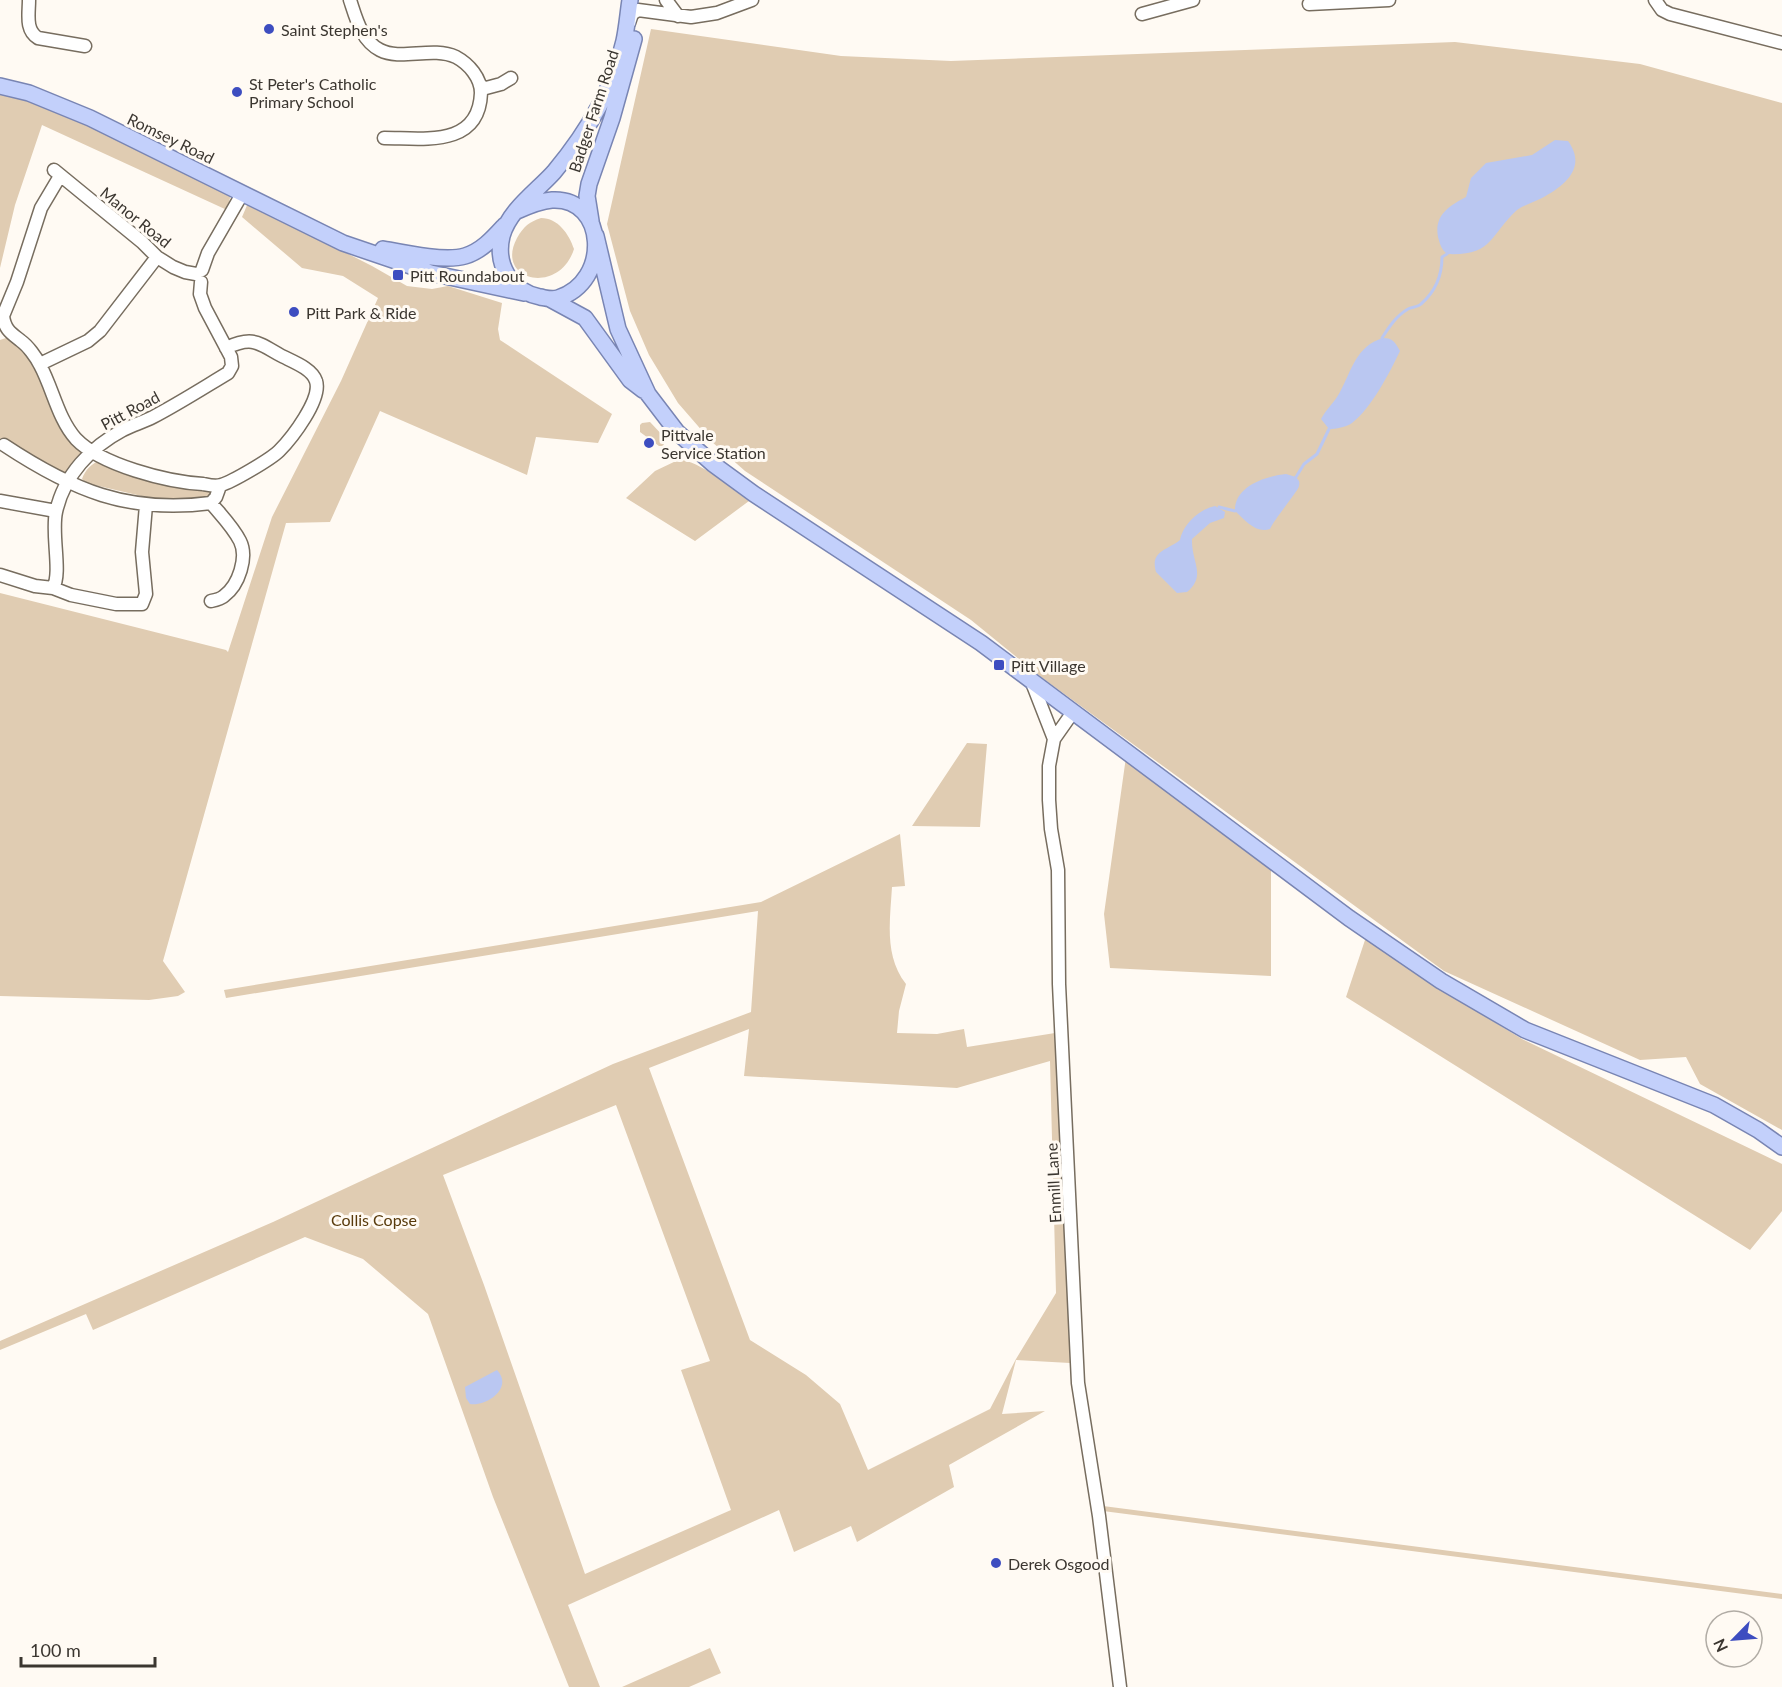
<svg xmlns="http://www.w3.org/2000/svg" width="1782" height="1687" viewBox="0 0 1782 1687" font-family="Lato,sans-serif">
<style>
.green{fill:#e0ccb2;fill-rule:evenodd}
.water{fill:#bac7f1}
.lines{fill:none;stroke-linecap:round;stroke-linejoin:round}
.stream{stroke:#bac7f1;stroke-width:3}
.minor-casing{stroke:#776d5f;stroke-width:15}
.major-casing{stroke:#7985b3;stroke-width:18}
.minor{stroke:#fff;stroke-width:12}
.major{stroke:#c3d0fb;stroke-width:15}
.poi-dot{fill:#3d4dc0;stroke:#fffaf3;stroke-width:2}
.labels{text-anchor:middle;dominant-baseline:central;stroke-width:6;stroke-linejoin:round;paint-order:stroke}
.poi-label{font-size:16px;fill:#3b3630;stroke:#fffaf3;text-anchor:start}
.street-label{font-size:16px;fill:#3b3630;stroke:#fffaf3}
.park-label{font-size:16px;fill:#583a0b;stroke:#fffaf3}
</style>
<rect width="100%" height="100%" fill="#fffaf3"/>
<path class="green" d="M651,29L841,56L951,61L1455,42L1640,64L1782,103V1130L1700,1084L1686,1057L1640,1060L1444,971L1041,677L971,620L745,471L711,441L678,403L649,355L630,311L607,224Z
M0,93C79,111 158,158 231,194L227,210L42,125L15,205L0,268Z
M248,203L372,266L407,286L432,289L448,286L502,303L498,329L500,340L612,414L598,443L536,437L527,475L380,411L330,522L286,523L163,961L185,992L178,996L149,1000L0,996V593L226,650L228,652L272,517L341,381L378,298L343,276L302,268L242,217Z
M541,218C558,218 569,234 574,249C559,296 494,281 517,238C524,226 529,222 541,218Z
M6,338L20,344L28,354L82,451L64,476L0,438V340Z
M650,422L666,439L663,446H659L640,432V425L642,423Z
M101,460L212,489L210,500L167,502L86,483L82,479C85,470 92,463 101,460Z
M678,460C699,459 731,489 749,501L695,541L626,498L655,471Z
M967,743L987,744L980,827L912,826Z
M1126,757L1271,870V976L1110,968L1104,914Z
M900,834L905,886L892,887C890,921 884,956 906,984L899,1011L897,1033L937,1034L964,1029L967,1047L1055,1033L1058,1059L1070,1363L1016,1360L1002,1414L1045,1411L949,1465L954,1487L857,1542L851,1526L794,1552L779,1510L568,1605L600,1687H569L493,1497L428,1314L363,1259L305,1237L93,1330L86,1314L0,1350V1341L273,1222L613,1064L751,1012L758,911L226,998L224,990L761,902ZM749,1029L744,1076L957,1088L1050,1061L1056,1293L1016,1359L990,1409L868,1470L840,1404L806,1375L750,1340L649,1068ZM616,1105L710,1361L681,1370L731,1510L585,1574L484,1285L443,1175Z
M1366,937L1437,987L1522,1039L1782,1164V1211L1750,1250L1346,997Z
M1103,1506L1782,1594V1599L1103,1511Z
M710,1648L721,1673L689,1687H622Z"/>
<path class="water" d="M1555,140L1568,141C1587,167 1566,185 1542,198C1534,202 1524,205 1517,210C1489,236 1493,256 1447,254C1441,249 1440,244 1438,237C1434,215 1449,206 1466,197L1471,178L1486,163L1532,155Z
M1383,338C1393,338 1395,342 1400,351C1390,372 1371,409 1352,423C1346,427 1336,429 1329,429L1321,419C1326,409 1335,402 1340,392C1352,370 1356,346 1383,338Z
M1286,474L1296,477C1299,481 1300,481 1299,486C1299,490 1275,518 1270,529C1256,534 1245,520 1235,511C1234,486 1266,476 1286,474Z
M1215,506L1225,512L1224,518L1210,523L1192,539C1191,562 1207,575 1187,592L1177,593L1156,572C1150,551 1166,551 1180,540C1183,524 1200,509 1215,506Z
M497,1370C514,1388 486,1407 470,1404L466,1398L465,1387Z"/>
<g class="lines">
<path class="stream" d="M1382,338C1389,327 1396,316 1408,309C1412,307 1418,307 1421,304C1436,291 1442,276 1442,257L1447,254
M1296,477L1304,464L1317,454L1329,429
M1219,507L1235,511"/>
<g class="minor-casing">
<path id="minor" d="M29,0C29,14 25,30 38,38L85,46
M350,0C356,18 361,40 380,50C401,61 432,46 456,57C469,64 481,78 481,93C479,148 423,138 384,138
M666,0L678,16
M1655,0L1662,10L1670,14L1782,43
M1309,4L1389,0
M1142,14L1193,0
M629,23L632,14L638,10L691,17L717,13L752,0
M481,86L486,88L501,84L511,78
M54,170L142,242L157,257L173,267L185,272L196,274
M60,176L41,208L17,282L3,316C5,330 11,333 21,341C28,346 36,357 40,365C53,389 58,419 76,439C101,465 167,482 203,484C208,485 215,487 221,485C232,482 271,459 279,451C292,438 322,399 316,381C312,368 291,361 280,355C257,342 252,336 226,348
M202,270L208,253L242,194
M40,364L88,341L100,331L157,257
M4,445C72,490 128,514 211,503L216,497L220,486
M0,501L56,511
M211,503C221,515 233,527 240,541C248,557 239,585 224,596C221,599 216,600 211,601
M0,575L35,586L53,588L71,595L116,604H142L146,594L142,552L146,505
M53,588C62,573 51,534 56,512C64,475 91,447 123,430C133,425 143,422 153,417C178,404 203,388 228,373L232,366L231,357L205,308L200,294L201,282
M1031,680L1054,739L1049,766V800L1051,829L1058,870L1059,984L1078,1383L1099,1516L1120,1687
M1054,739L1073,712"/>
</g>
<g class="major-casing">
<path id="major" d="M0,86L29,93L90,118L343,243L431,273L524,293
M517,211C528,206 539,201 552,200C607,197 611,282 558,298C551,300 546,298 540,297C511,291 495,265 502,236C509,210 537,191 554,172C585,135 613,89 624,41C627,27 628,13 630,0
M591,221L587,196L589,184L612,118L634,39
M596,236L618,329L648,394L677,432L713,464L754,494L981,643L1349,918L1441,981L1525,1030L1714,1105L1758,1130L1782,1147
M383,249C404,253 445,262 465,256C482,251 494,237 505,225
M550,299L585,318L630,380L643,390"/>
</g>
<use href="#minor" class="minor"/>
<use href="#major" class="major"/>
</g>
<g class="poi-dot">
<circle cx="269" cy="29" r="6"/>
<circle cx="237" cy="92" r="6"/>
<rect x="392" y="269" width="12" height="12" rx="3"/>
<circle cx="294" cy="312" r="6"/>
<circle cx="649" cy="443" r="6"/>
<rect x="993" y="659" width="12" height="12" rx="3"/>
<circle cx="996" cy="1563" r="6"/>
</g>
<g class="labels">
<g class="poi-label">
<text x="281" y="29">Saint Stephen's</text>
<text x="249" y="83">St Peter's Catholic<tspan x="249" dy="18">Primary School</tspan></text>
<text x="410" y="275">Pitt Roundabout</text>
<text x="306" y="312">Pitt Park &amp; Ride</text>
<text x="661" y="434">Pittvale<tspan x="661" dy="18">Service Station</tspan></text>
<text x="1011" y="665">Pitt Village</text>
<text x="1008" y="1563">Derek Osgood</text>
</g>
<g class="street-label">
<text transform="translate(593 111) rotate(-72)">Badger Farm Road</text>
<text transform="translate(171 138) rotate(26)">Romsey Road</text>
<text transform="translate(136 217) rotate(39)">Manor Road</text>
<text transform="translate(130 410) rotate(-28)">Pitt Road</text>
<text transform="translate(1053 1183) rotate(-93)">Enmill Lane</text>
</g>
<g class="park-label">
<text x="374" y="1219">Collis Copse</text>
</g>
</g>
<g transform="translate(1734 1639) rotate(245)"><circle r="28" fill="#fffaf3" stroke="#b1aca5" stroke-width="1.5"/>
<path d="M0-4.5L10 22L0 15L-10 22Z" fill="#3d4dc0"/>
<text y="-9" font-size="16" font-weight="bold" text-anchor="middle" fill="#3b3630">N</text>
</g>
<path d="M21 1657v9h134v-9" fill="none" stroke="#3b3630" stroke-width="3"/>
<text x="30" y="1657" font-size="18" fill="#3b3630" stroke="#fffaf3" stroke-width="4.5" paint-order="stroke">100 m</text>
</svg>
